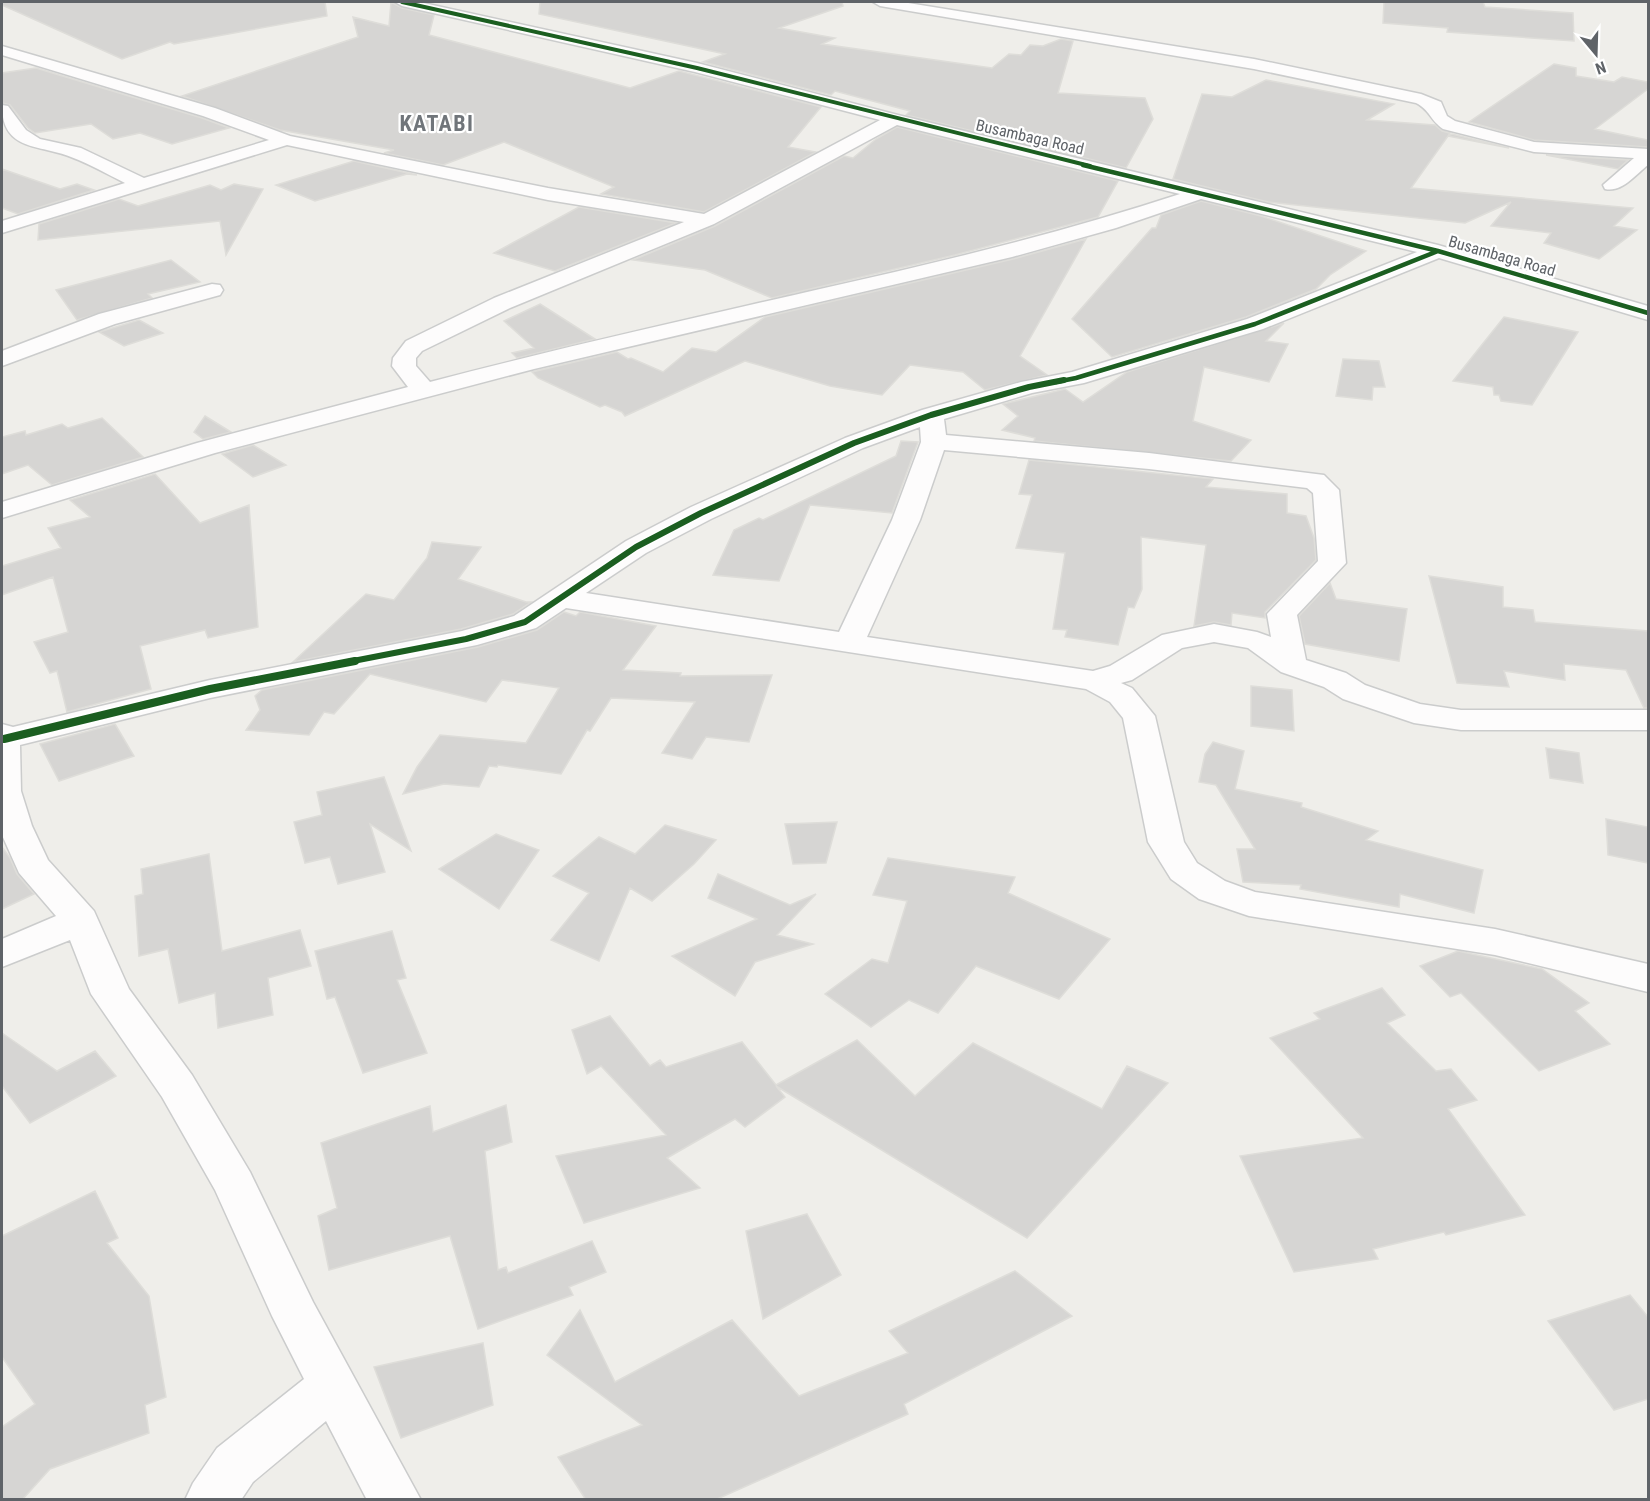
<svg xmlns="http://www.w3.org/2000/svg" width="1650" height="1501" viewBox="0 0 1650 1501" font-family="'Roboto Condensed',sans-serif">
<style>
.building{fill:#d6d5d3;stroke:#deddd9;stroke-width:1.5}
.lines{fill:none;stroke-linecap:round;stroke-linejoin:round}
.street-casing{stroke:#cbcccc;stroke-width:3}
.street{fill:#fdfcfc;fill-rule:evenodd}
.cycleway-far3-casing{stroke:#fff;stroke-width:5}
.cycleway-far2-casing{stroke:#fff;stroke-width:7}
.cycleway-far1-casing{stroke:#fff;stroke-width:9}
.cycleway-casing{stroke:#fff;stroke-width:12}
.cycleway-far3{stroke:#1b5e20;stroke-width:4}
.cycleway-far2{stroke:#1b5e20;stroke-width:4.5}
.cycleway-far1{stroke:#1b5e20;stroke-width:6}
.cycleway{stroke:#1b5e20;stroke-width:8}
.labels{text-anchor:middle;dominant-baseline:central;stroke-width:4.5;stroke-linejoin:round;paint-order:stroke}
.far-street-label{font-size:16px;fill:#5f6368;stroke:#fff}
.far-district-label{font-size:22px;font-weight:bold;letter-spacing:1.5px;fill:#70757a;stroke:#fff}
</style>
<rect width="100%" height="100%" fill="#efeeea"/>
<path class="building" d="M2,2H325L327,16L174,44L170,42L122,59L2,5Z
M391,2L402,8L434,15L429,35L630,88L679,71L821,107L788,147L816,152L704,212L601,194L614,187L504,142L443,165L384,153L394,150L280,130L182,96L358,37L353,17L389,26Z
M540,2H842L843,6L779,28L835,38L822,44L992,68L1009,54L1021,55L1030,45L1043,46L1061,39L1073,41L1058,93L1145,98L1153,119L1126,168L906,115L910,111L835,91L831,95L703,62L725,54L539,14Z
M1384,2H1483L1485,7L1573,13L1574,41L1447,32L1448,28L1383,23Z
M1554,64L1576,68V76L1614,82L1622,77L1648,82V89L1595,129L1648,140V147L1534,140L1469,122Z
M36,68L202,118L229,128L172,144L140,133L113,139L91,124L35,133L28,128L10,105L2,103V73Z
M1266,80L1394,104L1367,120L1435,125L1442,131L1450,133L1448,136L1452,134L1509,148L1448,136L1411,188L1633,208L1614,226L1637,230L1599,259L1544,243L1551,233L1491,226L1511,202L1465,223L1268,202L1173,179L1202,94L1232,97Z
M897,127L1118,181L1098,217L955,255L772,298L705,270L633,260L715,226L844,156L853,158L876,139Z
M1546,155L1628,160L1618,169Z
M354,161L417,175L407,174L315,201L276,185Z
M2,169L60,189L77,184L94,190L18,214L2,208Z
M234,184L263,189L226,255L220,221L38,240L39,224L119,199L138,206L210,185L221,190Z
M1201,201L1261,216L1366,251L1330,275L1316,289L1246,317L1112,357L1072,319L1152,228H1156L1161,215Z
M579,207L676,223L555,271L494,253Z
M1086,239L1020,356L1047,375L985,390L963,372L910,365L882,395L830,386L745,361L625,416L622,412L605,405L600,407L538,378L532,372L617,352L628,359L631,358L663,372L692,348L716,352L765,317L1013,259Z
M171,260L200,282L148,294L152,298L77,320L56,290Z
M540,304L595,339L517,358L512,353L534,348L504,321Z
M1504,317L1578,332L1532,405L1501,401L1499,395H1494L1493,387L1453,381Z
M139,320L163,333L124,346L99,332Z
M1284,323L1266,341L1288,344L1269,382L1204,367L1193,421L1251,440L1231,461L1034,441L1035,438L1002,430L1018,416L1003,404L1065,389L1083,402L1127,372Z
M1343,359L1379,361L1385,387H1373L1372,400L1336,396Z
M205,416L231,432L203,439L194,432Z
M102,418L143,457L52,485L28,465L2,474V437L25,431L26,435L62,424L68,428Z
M901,441L918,442L892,513L810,505L779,581L713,575L734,530L759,518L763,520L896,456Z
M253,445L286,465L253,477L222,454Z
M1029,460L1213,479L1206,487L1287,494V513L1306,516L1314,538L1316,560L1265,612V618L1232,613L1231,625L1214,622L1194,626L1206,545L1141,537L1142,589L1134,608L1128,607L1118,645L1065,637L1067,630L1053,629L1065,553L1016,548L1032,495L1019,494Z
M155,474L200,523L249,505L258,627L208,638L205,630L140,646L151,689L67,712L57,671L50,673L34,642L68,632L53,577L2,595V566L61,548L48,528L90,517L70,500Z
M432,542L481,547L458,579L526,602H531L513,614L461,629L293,662L366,594L394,600L427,558Z
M1429,576L1503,587V607L1533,610L1535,622L1648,631V708H1644L1626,670L1564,664L1565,680L1504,671L1509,687L1457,683Z
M1330,583L1336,599L1407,609L1399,661L1305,644L1299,616Z
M564,612L576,616L580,612L656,626L623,670L681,673L680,676L772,675L749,742L706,737L692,759L662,753L695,702L611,698L590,731L587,730L561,774L498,765L497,767L489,766L479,787L444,784L403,794L417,767L440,735L526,743L559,688L502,680L486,702L370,674L334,714L324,712L309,735L246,730L260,710L255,696L262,690L478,647L537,630Z
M1251,686L1292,690L1294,731L1251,726Z
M115,724L134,756L59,781L40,744Z
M1213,742L1244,751L1235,789L1302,803L1301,807L1378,831L1366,840L1483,870L1474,913L1400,894L1399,907L1300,889L1301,885L1243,882L1237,849H1255L1216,785L1199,782L1205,754Z
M1546,748L1579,753L1583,783L1550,778Z
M384,777L411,851L370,824L385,872L338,884L330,857L305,863L294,822L322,815L317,792Z
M1606,819L1648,827V863L1608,855Z
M837,822L826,863L793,864L785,824Z
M665,825L716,840L694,864L652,901L630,888L599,961L551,940L589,893L553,876L599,837L635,854Z
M496,834L539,850L499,909L439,869Z
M2,847L10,858L17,874L34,894L2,909Z
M209,854L222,951L300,930L311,966L268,978L273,1015L218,1028L215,993L179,1003L168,949L139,956L135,896L143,894L141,869Z
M888,858L1015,877L1008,893L1110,939L1059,999L976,966L938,1013L909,1000L871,1027L825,994L872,959L888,963L907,901L873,895Z
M718,874L790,905L816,894L777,935L813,944L755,962L735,996L672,956L757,919L708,898Z
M392,931L406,978L397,980L427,1053L363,1073L335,997L327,999L315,951Z
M1458,951L1542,969L1589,1003L1575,1011L1610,1044L1539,1071L1461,993L1450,997L1420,966Z
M1382,988L1405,1015L1387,1023L1436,1071L1451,1069L1477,1100L1448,1109L1525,1215L1446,1235L1444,1232L1373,1249L1378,1259L1294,1272L1240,1156L1363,1138L1270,1038L1320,1019L1314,1013Z
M610,1016L650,1066L660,1060L666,1067L742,1042L776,1085L857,1040L915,1096L973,1043L1102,1109L1127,1066L1168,1083L1027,1238L776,1086L785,1097L745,1127L735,1119L667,1158L700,1188L584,1223L556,1156L666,1135L601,1066L587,1074L572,1030Z
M2,1033L57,1071L95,1051L116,1076L30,1123L2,1086Z
M506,1105L512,1142L485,1151L498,1270L506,1267L508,1273L592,1241L606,1272L569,1287L573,1295L478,1329L450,1236L329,1270L318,1216L337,1208L321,1143L430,1106L433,1132Z
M95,1191L118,1238L107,1243L149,1296L166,1397L145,1405L149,1433L50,1469L22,1500H2V1427L35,1404L2,1357V1236Z
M807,1214L841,1275L763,1319L746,1231Z
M1015,1271L1072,1316L904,1404L908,1414L715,1500H586L558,1457L642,1425L547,1355L580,1310L615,1382L732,1320L799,1396L908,1353L889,1331Z
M1630,1295L1648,1317V1399L1614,1410L1548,1321Z
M483,1343L493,1405L401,1438L374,1367Z"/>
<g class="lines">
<g class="street-casing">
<path id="street" d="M395,2H419L697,63L898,115L1438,245L1648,306V320L1439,258L1263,329L1084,383L1032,393L944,419L946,435L1149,453L1324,475L1339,490L1346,563L1297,615L1306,660L1346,673L1365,685L1420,704L1461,710H1648V730H1461L1414,723L1343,699L1324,687L1281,672L1248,648L1214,642L1182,648L1132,680L1121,683L1132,688L1155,716L1184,842L1197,863L1225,881L1255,892L1495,929L1648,964V992L1495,955L1249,916L1199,899L1171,879L1148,842L1123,718L1110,702L1086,689L566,608L536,628L477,645L210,698L20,745L21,791L32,826L48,860L94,911L129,989L192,1075L250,1172L313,1302L421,1500H367L326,1421L253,1482L241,1500H185L193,1483L217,1448L304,1379L272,1316L215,1190L162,1097L91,994L70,940L2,967V939L56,916L19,873L2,835V724L13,727L210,680L462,631L514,616L626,541L691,507L845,438L922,410L1021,382L1072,372L1247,319L1417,252L1201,199L1116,228L1012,257L534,369L215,453L2,518V502L197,443L408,387L392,366L393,358L406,341L494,298L684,222L548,200L287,145L2,233V221L125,183C107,174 90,164 71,157C40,144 2,152 2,105L8,106L26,130L40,139L81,148L144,178L269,140L203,116L2,55V46L215,108L290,136L548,188L704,214L880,120L695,72L402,6ZM897,125L1180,194C1061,233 941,262 820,289C690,319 559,348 430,382L416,366V358L422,351L510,308L714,224ZM920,427L921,442L892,520L839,632L586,593L646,553L711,519L863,448ZM944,450L1149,469L1307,488L1313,493L1318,561L1267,614L1271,637L1257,632L1214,624L1162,635L1110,666L1093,671L867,637L920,520Z
M873,2H902L1254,59L1421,94L1441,102L1447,116L1455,121L1534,142L1648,149V165C1636,174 1622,193 1605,189L1603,185L1634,158L1534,152L1443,129C1430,120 1430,110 1416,103L1254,69L880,6Z
M212,284L220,285L223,290L220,295L115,324L2,366V351L99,314Z"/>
</g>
<use href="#street" class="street"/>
<g class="cycleway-far3-casing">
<path id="cycleway-far3" d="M402,2L697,68L1090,166"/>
</g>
<g class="cycleway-far2-casing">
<path id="cycleway-far2" d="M1083,165L1438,251L1648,313
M1056,382L1076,378L1255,324L1438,251"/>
</g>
<g class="cycleway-far1-casing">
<path id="cycleway-far1" d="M348,662L466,639L525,622L636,547L701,513L854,443L931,415L1029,387L1064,380"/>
</g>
<g class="cycleway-casing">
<path id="cycleway" d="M4,739L210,689L355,661"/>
</g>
<use href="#cycleway-far3" class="cycleway-far3"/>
<use href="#cycleway-far2" class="cycleway-far2"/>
<use href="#cycleway-far1" class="cycleway-far1"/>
<use href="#cycleway" class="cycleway"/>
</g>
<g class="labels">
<g class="far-street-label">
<text transform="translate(1030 137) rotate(13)">Busambaga Road</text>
<text transform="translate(1502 256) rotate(16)">Busambaga Road</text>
</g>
<g class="far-district-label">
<text x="437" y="123">KATABI</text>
</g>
</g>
<rect width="1650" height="1501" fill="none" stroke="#5f6368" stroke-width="6"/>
<g transform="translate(1596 54) rotate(161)" stroke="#ffffff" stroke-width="4.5" paint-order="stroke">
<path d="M0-4.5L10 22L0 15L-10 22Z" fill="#5f6368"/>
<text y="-9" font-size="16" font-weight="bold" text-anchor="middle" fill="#5f6368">N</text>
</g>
</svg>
